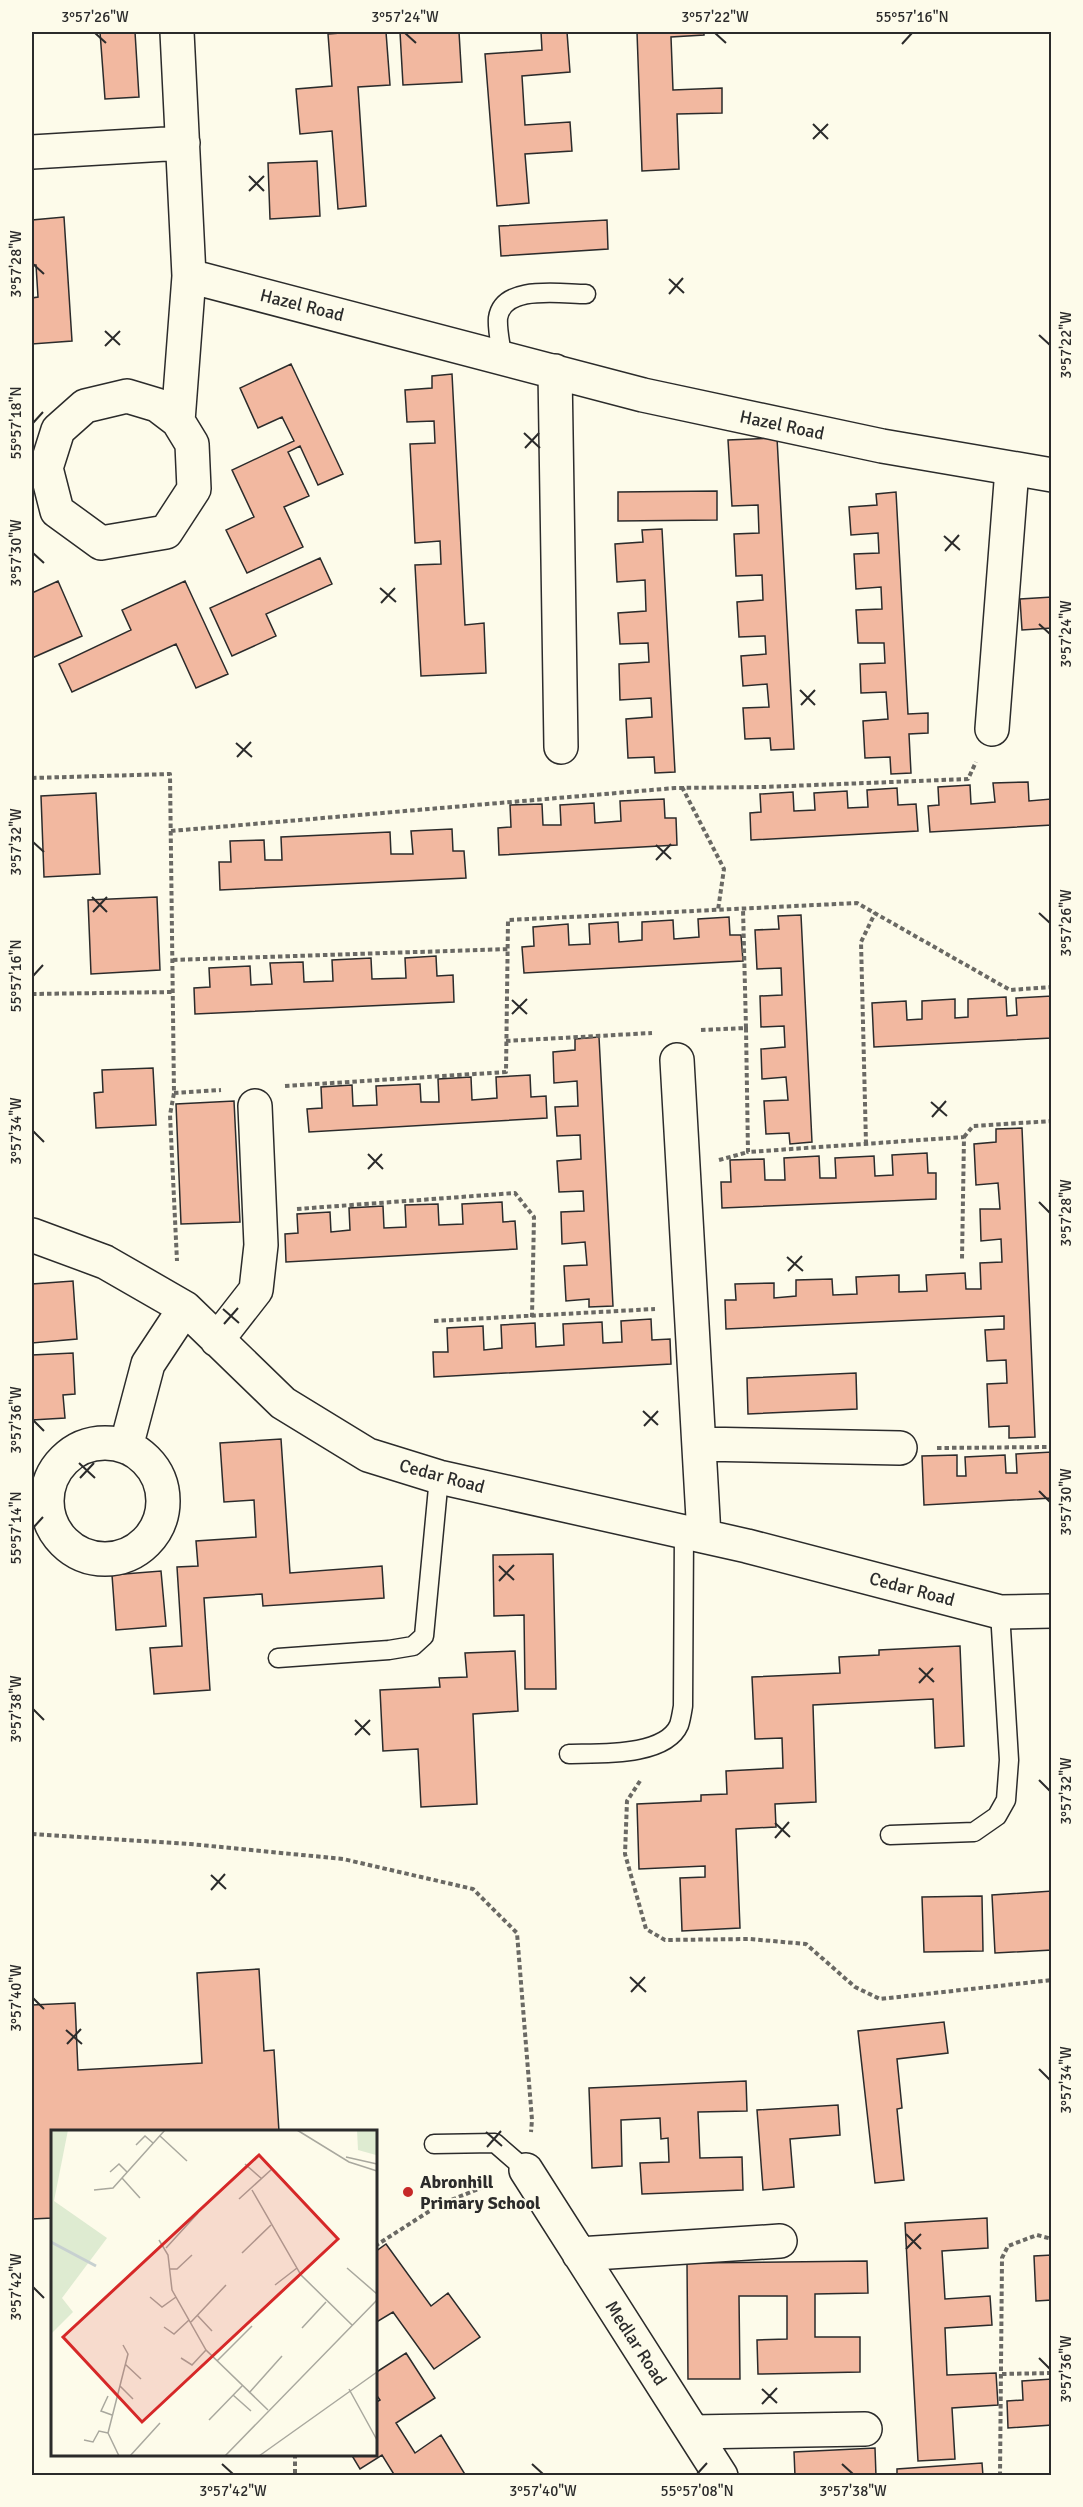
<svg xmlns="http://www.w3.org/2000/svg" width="1083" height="2507" viewBox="0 0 1083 2507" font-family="Signika,sans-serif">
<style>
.building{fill:#f2b8a0;stroke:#2b2b2b;stroke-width:1.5}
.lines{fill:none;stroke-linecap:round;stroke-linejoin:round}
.lane-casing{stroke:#2b2b2b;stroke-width:21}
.street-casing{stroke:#2b2b2b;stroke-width:36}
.path{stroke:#6a6964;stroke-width:4;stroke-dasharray:4.5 3;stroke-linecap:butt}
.lane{stroke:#fdfbea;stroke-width:18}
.street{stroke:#fdfbea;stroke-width:33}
.ticks{fill:none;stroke:#2b2b2b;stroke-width:2}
.poi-dot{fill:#c62828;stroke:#fdfbea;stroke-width:2}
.labels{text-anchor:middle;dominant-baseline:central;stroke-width:4.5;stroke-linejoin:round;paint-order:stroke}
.street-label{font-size:18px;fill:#2b2b2b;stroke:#fdfbea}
.poi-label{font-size:18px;font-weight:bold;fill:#2b2b2b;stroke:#fdfbea;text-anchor:start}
.inset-river{fill:none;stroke:#c7d0d0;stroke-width:3}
.inset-road{fill:none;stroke:#a9a89e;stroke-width:1.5}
.view{fill:#d62828;fill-opacity:0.15;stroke:#d62828;stroke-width:3}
.inset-edge{fill:none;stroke:#2b2b2b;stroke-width:3}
.neatline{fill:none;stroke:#2b2b2b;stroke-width:2}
.ticks-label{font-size:15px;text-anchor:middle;fill:#2b2b2b}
</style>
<rect width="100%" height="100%" fill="#fdfbea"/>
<path class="building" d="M100,32H135L139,97L105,99Z
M354,32H386L390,85L358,87L366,206L338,209L332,131L300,134L296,89L332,86L328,34Z
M400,32H459L462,82L403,85Z
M541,32H567L570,72L522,76L525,125L570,122L572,151L525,154L529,203L497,206L485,54L542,50Z
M637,32H704V35L671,37L673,90L722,88V113L677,114L679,169L642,171Z
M317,161L320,216L270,219L268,163Z
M64,217L72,341L32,344V298L38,297L36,265H32V220Z
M607,220L608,249L501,256L499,226Z
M291,364L343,474L318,485L300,446L288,452L309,496L284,507L303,547L247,573L226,530L254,517L232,470L294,441L282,417L258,428L240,388Z
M452,374L465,625L484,623L486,673L421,676L415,565L441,564L440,541L415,543L410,444L435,443L434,421L407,422L405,390L432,388V376Z
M777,438L794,749L771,750L770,738L745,739L743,708L769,707L767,684L743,686L741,656L766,654L765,636L739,637L737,602L763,600L762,575L736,576L734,534L759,533L758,505L732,506L728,440Z
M717,491V520L618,521V492Z
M896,492L908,714L928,713V733L909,734L911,773L891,774L890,757L865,758L863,721L888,719L886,692L861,693L860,664L885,663L884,643H858L856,610L882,609L881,587L856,589L854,554L879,553L878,533L851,535L849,507L877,505L876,494Z
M662,529L675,772L655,773L654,757L628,758L626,719L652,717L651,698L620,700L619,664L649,662L648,643L620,644L618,613L646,611L645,580L617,582L615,544L643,542L642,530Z
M320,558L332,584L266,614L276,636L232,656L210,608Z
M58,581L82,636L32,658V593Z
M185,581L228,674L196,688L176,644L72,692L59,664L131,630L122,610Z
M1052,597V628L1022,630L1020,599Z
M1028,782L1029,801L1051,799L1052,825L930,832L928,806L939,805L938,787L970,785L971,804L995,802L993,783Z
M897,788L898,805L916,804L918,831L751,840L750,813L761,812L760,794L793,792L794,811L815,810L814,793L847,791L848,808L868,807L867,790Z
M96,793L100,874L44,877L41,796Z
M664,799L665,818H676L677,845L499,855L498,828L511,827L510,805L542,804L543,825H561L560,805L594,803L595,823L621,821L620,801Z
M452,829L453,851H464L466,878L220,890L219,862H231L230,841L264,840L265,860H282L281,837L390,832L391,854H413L411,831Z
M157,897L160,970L91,974L88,900Z
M801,915L812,1142L790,1144L789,1133L766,1134L764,1101L788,1100L786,1077L762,1079L761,1049L785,1047L784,1026L761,1027L760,996L782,995L781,968L757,969L755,930L779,929L778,916Z
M729,917L730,935H741L743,961L524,973L522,947L534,946L533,927L568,924L569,945L590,944L589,924L618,922L619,942L642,940V922L673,920L674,939L699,937L698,919Z
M436,956L437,976L453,975L454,1002L195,1014L194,988L210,987L209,968L250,966L251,985L272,984L270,963L303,962L304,982L333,981L332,960L371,958L372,979L406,978L405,958Z
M1052,996V1038L874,1047L872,1003L906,1001L907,1020L922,1019V1001L955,999V1018L968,1017V999L1006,997L1007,1016L1017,1015L1016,998Z
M599,1037L613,1306L589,1307V1299L566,1301L564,1266L587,1265L585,1242L562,1244L561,1212L584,1211L583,1191L559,1192L557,1161L581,1159L580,1135L557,1136L555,1107L578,1106L577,1081L554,1083L553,1052L575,1050V1039Z
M153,1068L156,1125L96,1128L94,1093L103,1092L102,1070Z
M530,1075L531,1097L546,1096L547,1118L309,1132L307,1109L322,1108L321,1087L352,1085L353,1106L377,1105L376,1086L420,1084L421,1102H439L438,1079L471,1077L472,1100L497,1098L496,1077Z
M234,1101L240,1222L181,1224L176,1104Z
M1022,1128L1035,1437L1009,1438V1426L989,1427L987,1384L1007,1383L1006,1360L987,1361L985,1330L1004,1329V1316L726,1329L725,1300H736L735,1284L774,1283V1298L796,1296V1280L832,1279L833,1295L857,1294L856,1277L899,1275V1292L927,1291L926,1275L965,1273L966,1289H981L980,1263L1002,1262L1001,1239L981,1241L980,1209H1000L998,1183L976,1185L974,1144L996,1142V1129Z
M927,1153L928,1173H936V1199L722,1208L721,1182H731L730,1160L764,1159L765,1180H785L784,1158L819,1156L820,1178H836L835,1158L874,1156L875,1176L893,1175L892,1155Z
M502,1202L503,1222L515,1221L517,1249L286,1262L285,1234L298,1233L297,1214L330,1212L331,1232L350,1230L349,1208L383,1206L384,1228L406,1227L405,1205L438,1204L439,1225L463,1224L462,1204Z
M73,1281L77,1339L32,1343V1284Z
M651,1319L652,1340L670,1339L671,1364L434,1377L433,1352H448L447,1328L483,1326L484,1350L502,1348L501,1325L535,1323L536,1347L564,1345L563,1324L602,1322L603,1343L622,1342L621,1321Z
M73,1353L75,1394L63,1395L65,1418L32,1420V1355Z
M856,1373L857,1409L748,1414L747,1378Z
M281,1439L290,1573L382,1566L384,1598L263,1606L262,1594L204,1598L210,1690L154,1694L150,1648L182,1646L177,1567L198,1566L196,1541L256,1537L254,1500L224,1502L220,1443Z
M1052,1452V1498L924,1505L922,1456L957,1455V1476H966L965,1457L1005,1455L1006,1473H1017L1016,1454Z
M553,1554L556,1689H525L524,1615L494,1616L493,1555Z
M161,1571L166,1626L116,1630L112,1575Z
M960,1646L964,1746L935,1748L933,1699L813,1705L816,1802L775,1804L776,1827L736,1829L740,1928L682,1931L680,1878L705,1877V1866L639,1869L637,1804L701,1801V1795L727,1794L726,1771L783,1768L782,1738L755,1739L752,1677L840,1673L839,1657L879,1655V1650Z
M515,1651L518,1711L473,1714L477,1804L421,1807L418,1749L383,1751L380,1690L440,1687L439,1678L467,1677L465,1653Z
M1052,1891V1950L995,1953L992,1895Z
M982,1896L983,1951L924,1952L922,1897Z
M259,1969L264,2051L274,2050L279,2132H52V2218L32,2219V2005L75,2003L78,2070L202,2063L197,1973Z
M944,2022L948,2053L897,2059L902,2108L897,2109L904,2180L875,2183L858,2031Z
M746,2081L747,2111L698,2112L700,2158L742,2157L743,2190L642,2194L640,2163L669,2162L668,2138L661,2139L660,2118L621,2120L622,2166L592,2168L589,2088Z
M838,2105L840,2135L790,2139L794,2187L763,2190L757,2110Z
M987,2218L988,2248L942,2251L945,2299L990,2296L992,2325L945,2328L947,2375L996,2373L998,2405L952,2408L955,2459L918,2461L905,2223Z
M386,2244L431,2306L448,2293L480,2337L434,2369L393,2312L375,2323V2252Z
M1052,2255V2300L1036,2301L1034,2256Z
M867,2261L868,2293L815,2294V2337H860V2372L758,2374L757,2340L787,2339V2296H739L740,2379H688L687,2263Z
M406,2353L435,2398L396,2423L415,2453L441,2435L466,2476H395L382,2455L360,2469L351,2454H375V2403L380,2400L375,2393V2373Z
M1052,2379V2425L1008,2428L1007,2401L1023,2400L1022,2381Z
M875,2448L876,2476H795L794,2452Z
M982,2463L983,2476H897V2469Z"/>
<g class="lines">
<g class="lane-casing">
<path id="lane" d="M502,356C501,345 497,330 498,318C503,284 561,294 586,294
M278,1658L389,1650L413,1646L424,1636L439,1477
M569,1754C598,1753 665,1757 679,1725C681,1719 682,1712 683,1706L684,1532
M890,1835L974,1832L997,1816L1006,1800L1009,1760L1000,1612
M434,2144L495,2143L526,2170"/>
</g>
<g class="street-casing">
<path id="street" d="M177,32L189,276L178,421
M32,152L183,143
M189,276L643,395L882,446L1052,475
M555,371L561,747
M127,396L157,405L178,421L192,444L194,489L166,532L101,543L57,511L46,468L58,430L85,406Z
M992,729L1012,469
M677,1060L704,1536
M32,1235L105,1262L185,1308L283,1403L368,1455L439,1477L747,1546L1000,1612L1052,1611
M217,1340L256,1290L261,1245L255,1106
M47 1501a58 58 0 1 1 116 0a58 58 0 1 1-116 0Z
M699,1444L900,1448
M126,1447L148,1364L185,1308
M526,2170L721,2476
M579,2254L780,2241
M693,2432L865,2429"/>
</g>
<path class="path" d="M32,778L170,774L174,1093L170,1115L177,1261
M682,787L724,869L718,910
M171,831L675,788L764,787L968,779L976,762
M173,960L508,949
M32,994L173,992
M746,1028L748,1152L964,1137L962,1259
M701,1030L746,1028L743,909
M506,1041L652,1033
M285,1086L506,1072L508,920L857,903L1010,990L1052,987
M174,1093L221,1090
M964,1137L973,1126L1052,1121
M866,1144L861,942L875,913
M719,1160L748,1152
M297,1209L515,1193L534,1217L532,1317
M434,1321L655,1309
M937,1448L1052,1447
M640,1781L627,1801L625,1854L646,1929L665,1940L750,1939L806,1944L855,1987L880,1999L1052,1980
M32,1834L190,1844L343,1859L473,1889L517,1933L532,2120L531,2132
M375,2246L439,2205L493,2183
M1002,2374L1052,2373
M295,2454V2476
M1000,2476L1002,2258L1008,2246L1037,2235L1052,2239"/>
<use href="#lane" class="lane"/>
<use href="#street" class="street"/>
</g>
<path class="ticks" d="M95,33L106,43M405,33L416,43M715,33L726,43M902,44L912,33M813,124L828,139M813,139L828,124M249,176L264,191M249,191L264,176M33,264L44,274M669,279L684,293M669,294L683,278M105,331L120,345M1039,335L1050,345M105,346L120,331M33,423L43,412M524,433L540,448M525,448L539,433M944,536L960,550M945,551L959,535M33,553L44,563M380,588L396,602M381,603L395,588M1039,624L1050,634M800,690L815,705M801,705L815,690M236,743L252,757M237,757L251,742M33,842L44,852M656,845L671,859M656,860L671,844M92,897L107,912M93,912L107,897M1039,913L1050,923M33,976L43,965M512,1000L527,1014M512,1014L527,999M931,1102L947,1116M932,1117L946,1101M33,1131L44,1142M368,1154L383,1169M368,1169L382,1154M1039,1202L1050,1213M787,1257L803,1271M788,1271L802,1256M223,1309L239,1323M224,1324L238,1308M643,1411L658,1425M33,1420L44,1431M644,1426L658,1411M79,1463L95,1478M80,1478L94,1463M1039,1491L1050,1502M33,1528L43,1517M499,1566L514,1580M499,1581L514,1565M919,1668L934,1682M919,1683L933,1668M33,1709L44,1720M355,1720L370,1735M355,1735L370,1720M1039,1780L1050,1791M775,1823L790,1837M775,1838L789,1822M211,1875L226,1889M211,1890L225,1874M630,1977L646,1992M631,1992L645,1977M33,1998L44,2009M66,2030L82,2044M67,2044L81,2029M1039,2069L1050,2080M486,2132L502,2146M487,2147L501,2131M906,2234L921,2249M906,2249L921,2234M33,2287L44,2298M1039,2358L1050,2369M762,2389L777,2403M762,2404L777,2388M222,2464L233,2474M532,2464L543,2474M842,2464L853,2474M697,2474L707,2463"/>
<circle class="poi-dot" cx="408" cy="2192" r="6"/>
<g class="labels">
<g class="street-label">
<text transform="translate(302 305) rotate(14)">Hazel Road</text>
<text transform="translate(782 425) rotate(12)">Hazel Road</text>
<text transform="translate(442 1476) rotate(15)">Cedar Road</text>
<text transform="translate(912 1589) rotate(15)">Cedar Road</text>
<text transform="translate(636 2343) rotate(57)">Medlar Road</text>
</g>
<g class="poi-label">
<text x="420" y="2182">Abronhill<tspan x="420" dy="21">Primary School</tspan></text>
</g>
</g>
<g transform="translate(51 2130)">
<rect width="326" height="326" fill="#fdfbea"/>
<path d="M0,0H17L3,71L56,108L11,168L22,182L0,204Z" fill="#deebd1"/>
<path d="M306,0H325V25L307,20Z" fill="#deebd1"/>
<path class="inset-river" d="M0,112L45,136"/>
<path class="inset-road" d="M246,0L298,32L326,41M109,6L136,31M85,15L94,6L102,13M295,27L326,34M194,34L211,49M59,42L68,34L76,42M71,48L89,68M43,60L62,58L114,0M201,60L250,145L301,195M188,69L221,39L236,54M108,110L117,125L121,160L155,220L217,280M115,118L147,83M191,123L220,95M296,138L326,164M119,139H126L141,125M224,155L246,138M99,167L111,177L125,167M146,185L161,201M140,192L175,155M113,197L123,204L138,190M251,198L275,172M130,228L141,235L155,220M166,231L201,196M74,234L90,249M69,256L82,269M298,259L326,310M198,263L231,226M182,265L200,281M57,266L50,281L61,285M158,290L191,256M33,310L42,312L48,301L57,303M68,326L57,303L77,224L72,215M79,326L109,293M174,326L326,170M208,326L326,242"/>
<path class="view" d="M208,25L287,109L91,292L12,207Z"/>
<rect width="326" height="326" class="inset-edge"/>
</g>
<rect width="1083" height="2507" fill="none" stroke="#fdfbea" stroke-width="66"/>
<rect x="33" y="33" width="1017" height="2441" class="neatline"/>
<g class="ticks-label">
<text x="95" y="22">3°57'26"W</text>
<text x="405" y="22">3°57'24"W</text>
<text x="715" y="22">3°57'22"W</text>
<text x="912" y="22">55°57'16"N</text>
<text transform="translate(16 264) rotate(-90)" y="5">3°57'28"W</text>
<text transform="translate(1066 345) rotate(-90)" y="5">3°57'22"W</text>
<text transform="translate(16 423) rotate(-90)" y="5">55°57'18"N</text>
<text transform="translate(16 553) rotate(-90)" y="5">3°57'30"W</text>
<text transform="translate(1066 634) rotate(-90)" y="5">3°57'24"W</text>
<text transform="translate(16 842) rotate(-90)" y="5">3°57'32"W</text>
<text transform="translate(1066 923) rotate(-90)" y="5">3°57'26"W</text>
<text transform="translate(16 976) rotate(-90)" y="5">55°57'16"N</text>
<text transform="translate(16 1131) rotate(-90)" y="5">3°57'34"W</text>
<text transform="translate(1066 1213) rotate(-90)" y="5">3°57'28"W</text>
<text transform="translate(16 1420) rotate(-90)" y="5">3°57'36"W</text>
<text transform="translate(1066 1502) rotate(-90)" y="5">3°57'30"W</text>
<text transform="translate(16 1528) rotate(-90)" y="5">55°57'14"N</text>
<text transform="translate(16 1709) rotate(-90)" y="5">3°57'38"W</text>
<text transform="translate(1066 1791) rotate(-90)" y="5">3°57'32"W</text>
<text transform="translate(16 1998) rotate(-90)" y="5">3°57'40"W</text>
<text transform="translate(1066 2080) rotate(-90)" y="5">3°57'34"W</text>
<text transform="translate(16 2287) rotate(-90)" y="5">3°57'42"W</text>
<text transform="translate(1066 2369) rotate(-90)" y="5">3°57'36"W</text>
<text x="233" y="2496">3°57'42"W</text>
<text x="543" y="2496">3°57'40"W</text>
<text x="697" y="2496">55°57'08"N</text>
<text x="853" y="2496">3°57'38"W</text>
</g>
</svg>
